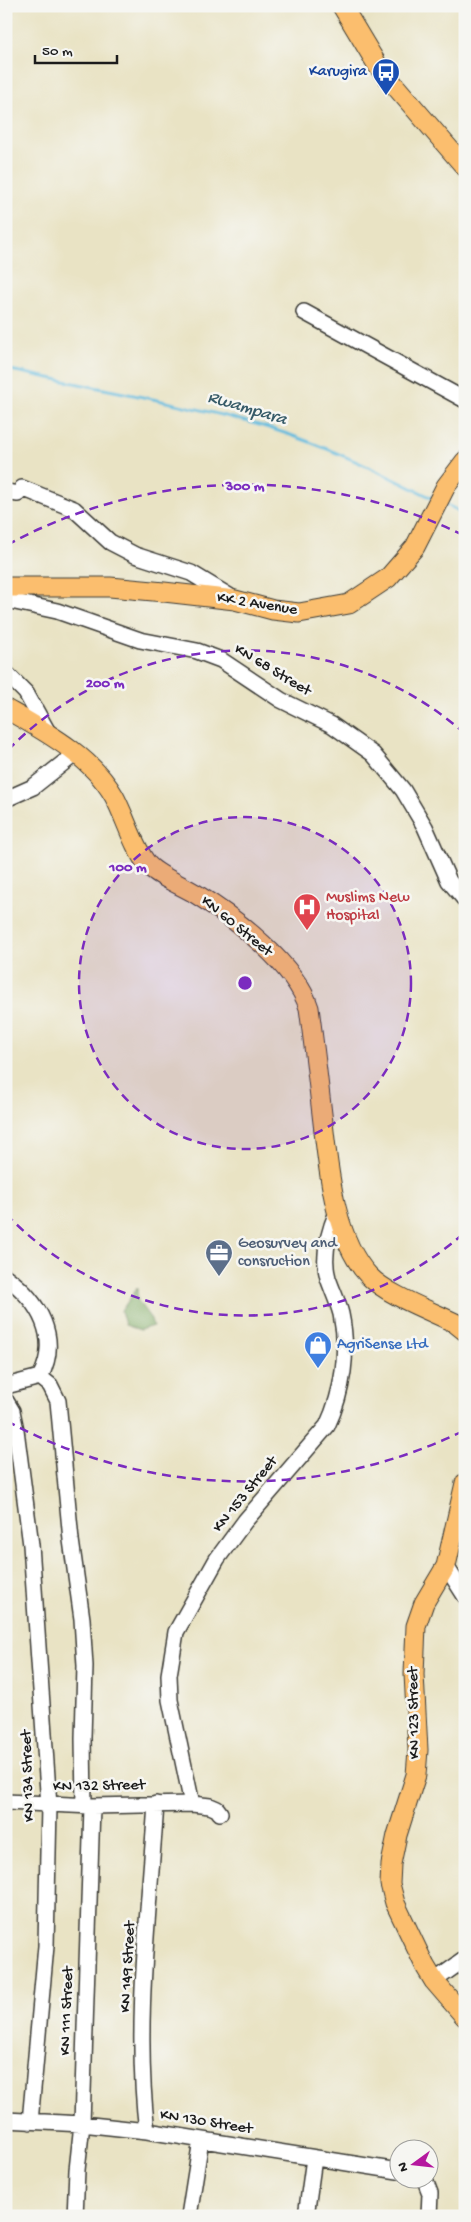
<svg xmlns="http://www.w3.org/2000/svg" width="471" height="2222" viewBox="0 0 471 2222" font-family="'Gochi Hand',sans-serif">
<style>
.forest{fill:#7faa62;stroke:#4e633f}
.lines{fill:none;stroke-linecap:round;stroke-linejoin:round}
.stream{stroke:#60badd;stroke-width:3}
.minor-casing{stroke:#3b3a35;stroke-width:18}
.major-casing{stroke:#3b3a35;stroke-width:21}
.minor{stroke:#fff;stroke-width:15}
.major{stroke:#fbbe6e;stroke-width:19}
.ring{fill:none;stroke:#7b2cbf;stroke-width:2.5;stroke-dasharray:9 6}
.labels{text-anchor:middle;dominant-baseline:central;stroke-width:5;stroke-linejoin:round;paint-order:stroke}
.transit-label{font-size:16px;fill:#164399;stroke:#f6f6f2;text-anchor:end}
.street-label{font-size:16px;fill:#1c1c1c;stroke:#f6f6f2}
.health-label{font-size:16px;fill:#be3a42;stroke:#f6f6f2;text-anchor:start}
.service-label{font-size:16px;fill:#4e5e75;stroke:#f6f6f2;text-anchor:start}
.shop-label{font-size:16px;fill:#366cbe;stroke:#f6f6f2;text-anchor:start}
.water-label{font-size:18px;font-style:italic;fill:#375b69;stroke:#f6f6f2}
.centre{fill:#7b2cbf;stroke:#f6f6f2;stroke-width:2.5}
.ring-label{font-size:15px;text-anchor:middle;font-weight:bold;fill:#7b2cbf;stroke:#f6f6f2;stroke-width:5;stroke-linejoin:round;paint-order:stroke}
</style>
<rect width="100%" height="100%" fill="#f6f6f2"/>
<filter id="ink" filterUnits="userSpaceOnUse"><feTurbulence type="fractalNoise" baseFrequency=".02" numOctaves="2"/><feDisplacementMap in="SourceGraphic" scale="10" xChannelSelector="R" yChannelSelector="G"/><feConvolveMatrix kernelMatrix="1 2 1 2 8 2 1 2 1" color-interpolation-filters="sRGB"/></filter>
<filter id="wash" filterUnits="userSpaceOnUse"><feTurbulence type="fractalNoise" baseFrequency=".0096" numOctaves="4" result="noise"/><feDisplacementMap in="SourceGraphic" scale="20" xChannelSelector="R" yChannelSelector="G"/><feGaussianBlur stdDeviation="1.12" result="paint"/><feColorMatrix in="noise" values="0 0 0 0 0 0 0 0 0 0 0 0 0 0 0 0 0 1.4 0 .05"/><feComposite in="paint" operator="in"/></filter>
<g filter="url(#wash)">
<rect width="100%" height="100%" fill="#e9e3c4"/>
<path class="forest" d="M137,1288L138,1301L151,1319L153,1326L140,1330L125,1325L121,1311Z"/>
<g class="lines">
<path class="stream" d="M6,369C94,388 182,402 269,428C325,445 380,472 432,498
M445,504L457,510L465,517"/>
</g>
</g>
<g filter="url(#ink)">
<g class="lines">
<g class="minor-casing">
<path id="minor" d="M304,312L465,400
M22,488L74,509L110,542L135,555L191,573L234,599
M6,492L18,494
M6,600L57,611L140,640L197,651L221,660L281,700L332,725L373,754L403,790L425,827L449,881L465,900
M6,673L26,693L50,736
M6,799L33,787L76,753
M6,1277C39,1301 61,1338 40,1377L6,1386
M40,1377L50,1385L58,1401L71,1540L82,1619L85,1666L83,1738L84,1806
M6,1401L12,1411L16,1430L31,1545L49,1806L46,1946L30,2122
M446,1566L465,1596
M6,1802L92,1806L192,1804L210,1806L217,1809L220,1813
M192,1804L170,1700L169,1675L176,1632L217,1559L245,1521L327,1426C343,1392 349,1352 341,1314C338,1302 332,1290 328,1278C322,1257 329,1231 337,1212
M434,1981L465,1959
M6,2120L82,2124L147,2131L398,2171
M147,2131C134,2027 149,1910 156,1804
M425,2180L430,2193L429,2216
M75,2216L77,2170L82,2124L92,1806
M189,2216L201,2140
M306,2216L314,2158"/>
</g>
<g class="major-casing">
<path id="major" d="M342,6L378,66L465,167
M6,587H110L164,592L235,600L273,610L299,613L349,604L388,578L415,547L446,486L465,461
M6,709C46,732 91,756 114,796C125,816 134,849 148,865C158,876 183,886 196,894C235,918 296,965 309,1008C314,1044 318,1079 322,1114C328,1164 333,1238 369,1276C387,1295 431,1311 455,1323L465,1331
M465,1483L446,1566L424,1603L416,1626L414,1674L418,1750L416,1775L397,1835L391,1864L390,1884L395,1903L425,1966L434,1981L465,2017"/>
</g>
<use href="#minor" class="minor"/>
<use href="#major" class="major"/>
</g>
</g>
<circle cx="245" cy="983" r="166" fill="#7b2cbf" fill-opacity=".12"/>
<g class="ring">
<circle cx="245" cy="983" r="166"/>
<path d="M463 1234A332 332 0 0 1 8 1216M8 750A332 332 0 0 1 463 732"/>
<path d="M463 1431A498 498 0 0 1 7 1421M7 545A498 498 0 0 1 463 535"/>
</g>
<defs>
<g id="bus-pin" transform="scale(1.4375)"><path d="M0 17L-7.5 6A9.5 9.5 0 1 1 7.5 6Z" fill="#1a4fb4" stroke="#f6f6f2"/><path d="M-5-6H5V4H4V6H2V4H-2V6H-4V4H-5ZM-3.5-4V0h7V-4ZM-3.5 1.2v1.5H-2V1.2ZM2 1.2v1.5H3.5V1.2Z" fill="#fff"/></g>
<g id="hospital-pin" transform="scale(1.4375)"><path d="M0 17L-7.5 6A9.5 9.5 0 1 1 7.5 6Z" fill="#e0444e" stroke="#f6f6f2"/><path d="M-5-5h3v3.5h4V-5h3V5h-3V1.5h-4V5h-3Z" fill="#fff"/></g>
<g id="office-pin" transform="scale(1.4375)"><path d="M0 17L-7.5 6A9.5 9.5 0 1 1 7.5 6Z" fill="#5c6f8a" stroke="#f6f6f2"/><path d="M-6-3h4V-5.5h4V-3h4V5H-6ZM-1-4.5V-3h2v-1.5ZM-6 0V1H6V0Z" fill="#fff"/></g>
<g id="shop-pin" transform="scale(1.4375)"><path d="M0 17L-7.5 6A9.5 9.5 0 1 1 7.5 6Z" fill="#3f7fe0" stroke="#f6f6f2"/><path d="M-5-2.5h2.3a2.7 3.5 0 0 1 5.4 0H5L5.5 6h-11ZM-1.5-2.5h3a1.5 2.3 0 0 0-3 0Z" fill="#fff"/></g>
</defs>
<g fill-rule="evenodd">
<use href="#bus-pin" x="386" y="72"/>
<use href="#hospital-pin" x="307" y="907"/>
<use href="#office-pin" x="219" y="1253"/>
<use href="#shop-pin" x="318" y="1345"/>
</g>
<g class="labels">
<g class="transit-label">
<text x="367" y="72">Karugira</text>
</g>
<g class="street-label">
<text transform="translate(257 605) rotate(9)">KK 2 Avenue</text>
<text transform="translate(272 671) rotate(31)">KN 68 Street</text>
<text transform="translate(236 927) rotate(39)">KN 60 Street</text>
<text transform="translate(246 1495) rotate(-51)">KN 153 Street</text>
<text transform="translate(415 1713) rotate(-91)">KN 123 Street</text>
<text transform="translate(29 1776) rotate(-92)">KN 134 Street</text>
<text transform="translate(99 1787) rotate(-1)">KN 132 Street</text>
<text transform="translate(129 1967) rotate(-87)">KN 149 Street</text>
<text transform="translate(68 2011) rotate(-88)">KN 111 Street</text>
<text transform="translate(206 2123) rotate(9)">KN 130 Street</text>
</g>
<g class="health-label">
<text x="326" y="898">Muslims New<tspan x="326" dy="18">Hospital</tspan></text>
</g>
<g class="service-label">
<text x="238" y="1244">Geosurvey and<tspan x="238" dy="18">consruction</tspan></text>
</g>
<g class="shop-label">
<text x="337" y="1345">AgriSense Ltd</text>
</g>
<g class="water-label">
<text transform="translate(247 409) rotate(17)">Rwampara</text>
</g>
</g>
<circle cx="245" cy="983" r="8" class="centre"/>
<g class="ring-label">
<text x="245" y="490">300 m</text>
<text x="105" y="687">200 m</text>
<text x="128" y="871">100 m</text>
</g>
<rect width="471" height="2222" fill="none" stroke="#f6f6f2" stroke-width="25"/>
<g transform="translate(414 2164) rotate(255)"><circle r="24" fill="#f6f6f2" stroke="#9f9f9c"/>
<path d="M0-4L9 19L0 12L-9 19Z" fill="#b5179e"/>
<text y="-8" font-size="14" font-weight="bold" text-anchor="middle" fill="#1c1c1c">N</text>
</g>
<path d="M35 55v8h82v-8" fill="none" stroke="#1c1c1c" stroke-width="2.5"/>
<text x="42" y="55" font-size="15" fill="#1c1c1c" stroke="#f6f6f2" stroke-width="4" paint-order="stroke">50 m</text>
</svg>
